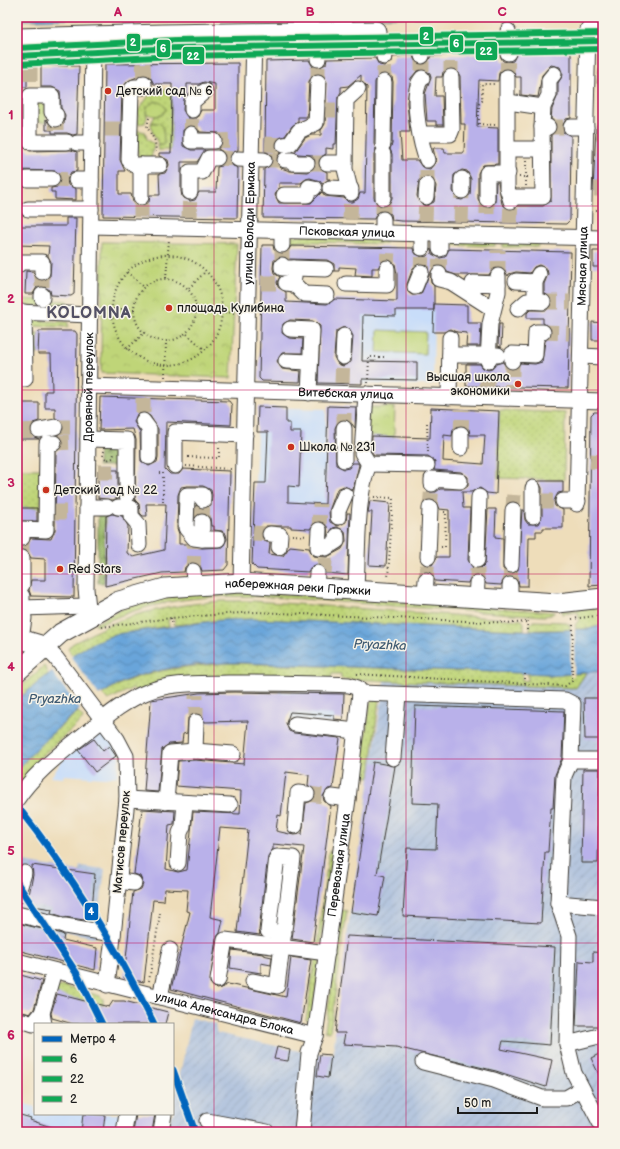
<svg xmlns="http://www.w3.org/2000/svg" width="620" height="1149" viewBox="0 0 620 1149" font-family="'Balsamiq Sans',sans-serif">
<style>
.built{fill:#c8ddf9}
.industrial{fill:url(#industrial-furrows)}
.grass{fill:url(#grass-dots);stroke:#6e784a}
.forest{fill:url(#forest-firs);stroke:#5a6942}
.park{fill:url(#park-crowns);stroke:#6e784a}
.pitch{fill:#bfd578;stroke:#6e784a}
.water{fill:url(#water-waves);stroke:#42607b}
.pier{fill:#eeddba}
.building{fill:#b9b1ea;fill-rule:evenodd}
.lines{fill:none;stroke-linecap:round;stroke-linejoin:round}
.minor-tunnel{stroke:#c4b69a;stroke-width:15;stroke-dasharray:15 8;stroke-linecap:butt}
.minor-casing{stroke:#3c3934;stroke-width:17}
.major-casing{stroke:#3c3934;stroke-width:21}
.path{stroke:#3c3934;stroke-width:2;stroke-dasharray:1 3;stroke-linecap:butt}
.minor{stroke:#fff;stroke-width:15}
.major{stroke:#fff;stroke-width:19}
.bus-1-casing{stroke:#f7f3e8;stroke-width:9}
.bus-2-casing{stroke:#f7f3e8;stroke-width:9}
.bus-3-casing{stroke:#f7f3e8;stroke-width:9}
.bus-1{stroke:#10a855;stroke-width:6}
.bus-2{stroke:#10a855;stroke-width:6}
.bus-3{stroke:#10a855;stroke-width:6}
.metro-1-casing{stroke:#f7f3e8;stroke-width:10}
.metro-1{stroke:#0065bd;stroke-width:7}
.grid{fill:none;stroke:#c2185b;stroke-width:1;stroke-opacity:0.55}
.poi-dot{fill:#c8321e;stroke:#f7f3e8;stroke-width:1.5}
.labels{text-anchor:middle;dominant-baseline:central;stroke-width:3;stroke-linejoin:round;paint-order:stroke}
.poi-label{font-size:12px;fill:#1c1c1c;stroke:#f7f3e8;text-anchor:start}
.street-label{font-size:12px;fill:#1c1c1c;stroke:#f7f3e8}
.water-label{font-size:13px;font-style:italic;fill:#3f5a71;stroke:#f7f3e8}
.district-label{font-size:16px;font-weight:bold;letter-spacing:1px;fill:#535064;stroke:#f7f3e8}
.line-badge{stroke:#f7f3e8;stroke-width:1.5}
.badge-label{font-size:11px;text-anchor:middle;font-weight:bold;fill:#fff}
.neatline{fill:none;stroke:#c2185b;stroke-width:1.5}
.grid-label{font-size:13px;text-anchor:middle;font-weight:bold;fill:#c2185b}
</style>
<defs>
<pattern id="industrial-furrows" width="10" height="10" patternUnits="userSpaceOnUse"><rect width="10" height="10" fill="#b6c6de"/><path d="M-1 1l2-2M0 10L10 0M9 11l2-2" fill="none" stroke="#9caabe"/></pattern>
<pattern id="grass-dots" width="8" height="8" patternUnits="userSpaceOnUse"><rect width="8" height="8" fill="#bfd578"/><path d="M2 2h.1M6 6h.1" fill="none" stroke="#a4b667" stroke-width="1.8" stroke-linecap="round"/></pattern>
<pattern id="forest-firs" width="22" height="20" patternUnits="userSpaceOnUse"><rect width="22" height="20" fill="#97b668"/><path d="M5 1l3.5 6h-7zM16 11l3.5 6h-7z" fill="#7a9355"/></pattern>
<pattern id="park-crowns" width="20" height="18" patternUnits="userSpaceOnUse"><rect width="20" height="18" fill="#bfd578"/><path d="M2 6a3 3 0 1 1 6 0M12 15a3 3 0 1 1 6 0" fill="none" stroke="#a4b667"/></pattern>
<pattern id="water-waves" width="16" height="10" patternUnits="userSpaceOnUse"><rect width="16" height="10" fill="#69a5da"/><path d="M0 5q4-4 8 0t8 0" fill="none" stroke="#5686b0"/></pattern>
</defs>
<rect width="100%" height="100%" fill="#f7f3e8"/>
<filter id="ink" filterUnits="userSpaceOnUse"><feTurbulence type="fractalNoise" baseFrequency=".025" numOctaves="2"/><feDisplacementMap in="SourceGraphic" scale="8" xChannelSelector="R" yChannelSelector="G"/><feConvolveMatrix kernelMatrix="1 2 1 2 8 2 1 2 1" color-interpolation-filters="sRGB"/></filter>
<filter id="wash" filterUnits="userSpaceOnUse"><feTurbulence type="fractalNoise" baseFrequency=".012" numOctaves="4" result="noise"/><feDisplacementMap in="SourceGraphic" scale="16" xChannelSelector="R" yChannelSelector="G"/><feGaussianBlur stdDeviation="0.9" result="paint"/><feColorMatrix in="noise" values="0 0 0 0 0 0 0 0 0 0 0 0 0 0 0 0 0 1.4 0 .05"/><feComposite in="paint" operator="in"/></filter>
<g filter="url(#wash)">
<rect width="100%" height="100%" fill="#eeddba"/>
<path class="built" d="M396,310H434L433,385L362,384L363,315L396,316Z
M258,407L326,409L325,504L282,513L254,512Z
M279,691L343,694L344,697L343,715H334V724L290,719L291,712L277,710Z
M100,726L120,754L117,776L105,778L64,775L63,778L51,777L72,747Z
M17,1086L25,1088L22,1103L35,1107V1114H123L120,1132H17Z"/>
<path class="industrial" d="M603,671V1132H168L171,1114H173V1106L192,1018L215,1024L217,1033L309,1053L333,1054L347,936L384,681L576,688L586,673Z
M17,861L79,871L80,866L105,869L96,938L65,931L61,962L17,951Z"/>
<path class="grass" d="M153,90H172L171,150H158V144H164L157,123H151L155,116L162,115L166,109L160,102L146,110L147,117L145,123L138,124V111Z
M137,130L145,132L147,139L154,144L151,159L141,158L138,155Z
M285,235L385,237V244L284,241Z
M442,239H495V246L442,245Z
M503,240L538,241V247H503Z
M20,299L68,301V307L19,305Z
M29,320L68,322V327L29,326Z
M499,410L565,413L564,480L498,478Z
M18,469H41V508H17Z
M253,592L555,612L551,615L544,616C481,612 418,608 356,603C265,597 182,584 97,626L95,624C104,619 113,613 122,609C163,592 210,593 253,592Z
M220,601H253L522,620L524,623V630L255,619L222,620L175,625L174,618L168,619L169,626L116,634L95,642L72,655L68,649L72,644C85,637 98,630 111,624C145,609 183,605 220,601Z
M603,607V625L589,629H576L575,625L579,620L578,612L562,614V611Z
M533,621L564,622L570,625V630H530V624Z
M229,663L522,673V680L528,681V673L549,674V676L586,673L576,688L341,679V674H332L331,679L135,691L133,688L108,700L102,694C140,669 185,667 229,663Z
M44,666L49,673L17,700V690Z
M379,698L370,777L360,776L370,704L371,699Z
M78,712L83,718L82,720L37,760L40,764L17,788C17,783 15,774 17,769C24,754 64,724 78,712Z
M329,851L333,852L320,945H317Z
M342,910L347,911L330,1032L325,1031Z
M315,959L320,960L311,1021L306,1020Z
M63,986L100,996L103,999V1005L54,994L58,987Z"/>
<path class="forest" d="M99,443H123L122,466H98Z
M98,513H105L104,583H98Z"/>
<path class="park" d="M36,101L46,104V123L36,121Z
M154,101C160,102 163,103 166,109L162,115L155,116L146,114L147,107Z
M151,123H160L163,127L164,144H158L152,131Z
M102,242L237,244L231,378L101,373Z
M368,407H395L394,437L368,436Z"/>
<path class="pitch" d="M378,330L426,332L425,354L377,352Z
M27,334H38V354L31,355Z"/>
<path class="water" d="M17,17H250L17,20Z
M259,17H486L261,18Z
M255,619L539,631L589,629L603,625V671L549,676L548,674L246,663C213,662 166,666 135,677C96,690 44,738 17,770V700L72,655L95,642L116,634L222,620Z"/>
<path class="pier" d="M575,627L574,676L570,677L571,628Z
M71,653L73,656L71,657L99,695L102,693L103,696L80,714L78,711L80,709L52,672L49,674L47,672Z"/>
<g id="blocks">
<path class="building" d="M517,53H569L571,54V118L566,119L562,127L563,132L571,136L570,220L566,224L401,221L392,220L391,214L383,210L378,211L374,219L263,218L264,169L271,165L273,160L269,153L265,151L266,61L309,60L313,67L318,68L326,64L327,59L375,58L379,65L384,66L392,62L393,57L413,56L415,61L422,65L427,63L431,56L499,54L503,61L508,62L513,61ZM551,65L560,67L563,75L558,83V95L552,109L551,119L556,122L557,127L556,132L551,135V201L543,206H518L514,209L509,210L502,204L498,182H496L495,203L491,207H483L478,199V173L483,165L498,164V128L477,127L479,80L498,81L499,73L502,69H511L516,77H521V95L538,97L542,75ZM450,68L456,69L460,76L461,124H465L464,153H445L444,148H433L436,161L430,169L422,167L417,160H402L400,132H410L407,102L411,78L418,70L422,69L430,73L431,78L425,94L427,121H436V125H443L442,96H435L436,77H442L443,72ZM318,73L323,75L327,82L325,124L321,130V135H311L305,138L295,152L298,154L312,155L316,163L315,167L307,172L290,171L281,168L277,164L276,160L280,153L275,147V142L279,138L285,136L292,126L298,122V117H307L309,81L314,74ZM385,73L392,77L393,82L392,144L390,149L392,154V198L388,206L383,207L378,206L374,198V154L376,149L374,144L375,82L379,74ZM361,75V81L367,87L365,193H360L358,199L353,202H348L344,198L325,196L322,192L311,203H279L275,195L279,187V183H301L306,179L310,178L320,181L322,184L330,179H327V172L319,168L318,163L319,158L326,154V148L333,149V144H336L338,97L341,92V87L348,86ZM462,170L467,171L471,179L470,195L462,200L457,199L453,191L454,175ZM427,176L432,178L436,186L434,202L426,206L421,204L417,196L419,180Z
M238,63V150L231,154L229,159L233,166L238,168L237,218L103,216L105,64ZM144,74L149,75L154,84H172L171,153H159V156L168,160L169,165L165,173L159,174L160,195H150L149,202L141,206L133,202L131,194H119V171H125L120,160L122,89L128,81ZM204,82L215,84V110H201L197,118H188L183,110L184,99L187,94V84H199ZM191,125L196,126L200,132L219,133L223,141L218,149L225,153L226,158L222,166L217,167L216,192H199L195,200L190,201L182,197L181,191V162H197L205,150H191L183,146V130Z
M41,66H79L77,134L73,135L67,133H52V130H46V119L51,127L56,128L64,124L65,115L61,108L60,91L52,87H41Z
M17,67H27V87H17Z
M596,128H603V191H593Z
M17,147H23L30,151L71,150L77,152V171L71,172L67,180L68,185L76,189V200L55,199V192H51V188L57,187L61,179L56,171L17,170Z
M66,218H76L74,294L71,296L51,295L50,290L42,286L37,287L33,294H25L26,271L33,272L38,280H46L50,276L51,262L48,256L49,246L17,245V226H66Z
M262,245H273L274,250L282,254L287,253L291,246L413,248L414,253L422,257L427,256L431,249L432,254L440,258L445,257L449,249L571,252L568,388L466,386V364H480L483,368L488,370L492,369L496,364L503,362L507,369L512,370L517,369L520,363L535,364L542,362L545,341L551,336V328L543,323V318H527V313L530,310H547L552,303L551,298L544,293V284L548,274L547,269L539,265L534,267L530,273L516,272L509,274L508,276L503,268L498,267L493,268L489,275H456L447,272L443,266H435L430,274L431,283L434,286V310H396V316L363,315L362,361L417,362V380L362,379V384L318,383L320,326L313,321L290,320L283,324L282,333L289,338L303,339L302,353H282L277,361L282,369L301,371L300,382L262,381L259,378ZM282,256L288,259L327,260L334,264V271H339V267L356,268L355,275L372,276V268H378L383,260H391L395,264L397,274V301L335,299L327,304L286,302V292L278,287L277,282L280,277L274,273L273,268L274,260ZM419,263L428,266L429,275L421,294L412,295L408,292L407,284L413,268ZM344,327L349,329L353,336L351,362L343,366L338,364L334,357L336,331Z
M593,251H603V267H593Z
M434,304L467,305V323H481L480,346H466L467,333L457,332L451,329L444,332H433Z
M592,322L603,323V340H592Z
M499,324H502L501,347L498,346Z
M39,331H75L77,334L74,597L31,596L29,590L31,580H45V559L31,558L26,550L17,551V545L26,546L31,538L51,539L55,530L56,452L62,447V439L58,435L63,430L64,426L62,421L55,418V408H45V391H52L51,354H38Z
M100,397L229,401L232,405L231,425L166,422L165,469L170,474H179L183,469L230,471L228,565L224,570L202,571L200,565L191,562L185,567L184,572L162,573L105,586L106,516L112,514L122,516L128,526L127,553L133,557L164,550L166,504H146L147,516H143L140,513L139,504L135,500L136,440L133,429L99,430ZM142,412L150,416L158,429V457L157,462L149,466L141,461L140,432L134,422L137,414ZM187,486H203L211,490L212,495L211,505L203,509L196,505L195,516L202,513L207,514L210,518L211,526H214V530L222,531L226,534L227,539L223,547L202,548L193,547L187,544H179V534L177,528L178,495L181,487Z
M17,403H39V421L33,423L30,431L32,436L39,439H18Z
M328,406L356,407L355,428L349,420L344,419L339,420L335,428L336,465L344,469L349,468L352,463H358L359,465L353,490L344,486L337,489L329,511L330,522L338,526L346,522L347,513H350L348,575L326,573L322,566L317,564L310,568L308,572L257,569L252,564L255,483H266L268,432H257L258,407L286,408V423H290V432H301L299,487L288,486V502L325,504ZM320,521L327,526L328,536L333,528L337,527L345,531L346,541L342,549L327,557L313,556L309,548L290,546L283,556L269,554L270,543L264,541L261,534L266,526H291V528L310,529L315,522Z
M431,408L499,411L496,494L487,493L480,488L471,492H462L463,508H470L468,560L473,568H481L485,564L488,509H496L495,537L503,538V569L510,574L518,570L522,510H524L525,520L528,524H538L542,516V488L538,481H563V492L558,493L554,501L555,506L563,510V528H543V531H536V537H529L528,586H519L518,580L510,576L505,577L501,585L486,584L482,576L477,574L470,578L468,583L435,581L431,573L425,571V565H432L437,557H449V510L439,509L435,501L428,499V492H436L440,489H464L468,486V477L461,472L434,470L435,461L428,456L374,455L371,451L372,436L430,438ZM461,425L469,429L470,435H485L483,464L443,461L444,435L452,436L453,429Z
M594,412H603V585L589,586L591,415Z
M98,470H118V498L113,500L98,498Z
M370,501L390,503L386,566L369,565L372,512H368Z
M17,508H37V521H17Z
M234,692L344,694L343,720L334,719V715L290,712L286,723L289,731L294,733L340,738L333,788L328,789L323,796L324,801L331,806L313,942L292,939L304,847L273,844V849L268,856L259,930L260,935L237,932L248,830L220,828L210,917L223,920L220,933L216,938L210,983L216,989L221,988L228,984L286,997L291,957L311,960L301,1023L171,989L190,912L186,911L188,890L165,889L164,901L153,900L144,982L124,978L133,892L141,889L143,884L140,876L134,874L142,809L175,811L174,824L169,825L166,869L178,872L187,870L193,812L240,814L241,791L176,786L178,761L195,760L244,764L248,721L205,722L200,714H191L188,718L187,733L183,734L182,743L169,744L162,749L158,792L144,791L151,700L199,693ZM286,772L309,775L308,785L315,791L314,800L306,803L302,834L294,835L276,831L278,815L281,816Z
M584,698H603L602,739H585Z
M415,706L564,711L562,758L555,775L553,808H551L548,852H545L541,923L403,916L407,848L436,849L438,804L412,803Z
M94,739L103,751L109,746L116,756L95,772L78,750Z
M373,762L395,766L377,874L385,876L378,916L351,912Z
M583,769H600L598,863H581Z
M32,865L95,874L91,921L64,917L51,913L52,909L27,905L33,875Z
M17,923L59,933L64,935L63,940L97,948L95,970L17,950Z
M347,936L555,947L550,1045L503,1041L501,1049L552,1060L546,1087L496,1071L396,1047L343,1044L345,1033H335Z
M232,950L263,954V955L272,957L271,965L261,963V973L230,968Z
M593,952L603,953L602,1026H576L579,961L593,962Z
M17,974L42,981L34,1009L30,1014L23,1012L17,1015Z
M57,994L109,1007L113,1001H124L168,1012L165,1024H73L52,1018L51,1013Z
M277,1047L290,1050L288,1061L274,1059Z
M603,1052V1083L591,1058Z
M320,1054L331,1055L328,1078L317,1076Z
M17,1114L31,1118L30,1120L60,1130V1132H17Z
M83,1114L105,1115L103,1132H81Z
M136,1114H155L152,1132H133Z"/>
</g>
</g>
<g filter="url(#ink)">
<use href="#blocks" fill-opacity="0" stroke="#3c3934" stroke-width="1"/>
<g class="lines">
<path class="minor-tunnel" d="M422,56V78
M143,63L144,83
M30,66V87
M597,76L603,77
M451,77V55
M507,77L508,53
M318,82V59
M384,82V57
M321,110H341
M56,119V130
M548,127H571
M105,129H123
M596,132H603
M191,134L192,110
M214,141L238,140
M265,144L284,145
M217,158L238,159
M264,160H285
M307,163H327
M52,179L76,180
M427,185V160
M594,189H603
M383,198V219
M487,199V222
M141,217V197
M189,217L190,192
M350,219L351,193
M425,221L426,197
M461,222L462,191
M510,223L511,201
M282,265V245
M387,268L388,248
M42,272V295
M421,272L422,248
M439,274L440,249
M498,276V250
M261,283H286
M543,302H570
M543,332L569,333
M512,361V387
M342,383L343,357
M487,387L488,361
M143,398V421
M55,427H76
M344,428V407
M18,431L39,430
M461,434L462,409
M54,443L76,442
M590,461L603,462
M98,472H122
M538,501H563
M430,508L432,484
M513,510L514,492
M51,512H75
M202,522L203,500
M319,530L320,504
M253,533L270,534
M22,538V558
M193,571L194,543
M324,573L326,548
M426,580L428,557
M477,583V560
M510,585L511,565
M196,722V695
M307,794L332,797"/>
<g class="minor-casing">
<g id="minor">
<path d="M508,31V53"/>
<path d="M384,44V57"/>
<path d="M421,44L422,56"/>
<path d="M318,59V45"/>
<path d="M507,77V188L511,201"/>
<path d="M422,78C421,80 418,83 418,86C412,101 421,146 427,160"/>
<path d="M144,83V87H134L131,90L129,160L134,165H160"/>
<path d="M508,102L543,107"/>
<path d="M192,110V102L205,91"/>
<path d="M56,119V115L52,112V96H30V142H67"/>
<path d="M548,127H542L543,107L549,95V80L554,74"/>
<path d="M571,127H586"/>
<path d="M191,134V141H214"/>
<path d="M421,134H450L452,129L451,77"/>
<path d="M77,143H92"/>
<path d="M383,144L384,82"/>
<path d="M284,145L290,144L299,131L316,123L318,82"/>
<path d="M508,149H542"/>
<path d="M383,154V198"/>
<path d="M238,159L264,160"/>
<path d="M285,160H292L294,163H307"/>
<path d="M327,163H345"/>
<path d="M27,179H52"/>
<path d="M76,180H91"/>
<path d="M330,188L351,189"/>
<path d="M462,191V179"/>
<path d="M190,192V172H202L209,158H217"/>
<path d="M351,193L345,169L346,100L358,89"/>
<path d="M284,195H307L309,187L314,188"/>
<path d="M141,197V165"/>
<path d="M426,197L427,185"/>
<path d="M510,197H543L542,127"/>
<path d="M487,199V173H508"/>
<path d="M28,209H91"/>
<path d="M383,219V233"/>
<path id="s1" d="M91,226L603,238"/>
<path d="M282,245V231"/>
<path d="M422,248V234"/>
<path d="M440,249V235"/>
<path d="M282,265V268H294V277"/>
<path d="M17,266L21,262H42V272"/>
<path d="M294,268L326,269"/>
<path d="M439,274V279L451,282L493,309"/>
<path d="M516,281L535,282"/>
<path d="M286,283L294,284L304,294L327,295"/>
<path d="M346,284L387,285V268"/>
<path d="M415,287L421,272"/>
<path d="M42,295V298"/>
<path d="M473,295V283L498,284"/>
<path d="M535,301V282L539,274"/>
<path d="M518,309L527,301L543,302"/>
<path d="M17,312L90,315"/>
<path d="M290,329L312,330L309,393"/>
<path d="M450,355H498"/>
<path d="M581,356L603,357"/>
<path d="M343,357L344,336"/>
<path d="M286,361L310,362"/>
<path d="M488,361L490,324L498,292V276"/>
<path d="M512,361V354L535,355L536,332H543"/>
<path d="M17,379H25L24,312"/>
<path id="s2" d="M88,386L603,401"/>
<path d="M366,394L362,453L369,464L427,465"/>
<path d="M449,397L450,338"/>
<path d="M143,421L149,429V457"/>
<path d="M39,430L55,427"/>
<path d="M88,439L127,440V496"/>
<path d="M461,448V434"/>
<path d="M344,460V428"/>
<path d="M175,466V432L245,435"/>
<path d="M432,484V479L460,481"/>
<path d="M563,501H578"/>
<path id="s3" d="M577,504L588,29L603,19"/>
<path d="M87,507H107"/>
<path d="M118,507L131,508V516L138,524L139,545"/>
<path d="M533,516V488"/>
<path d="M338,517V511L345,495"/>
<path d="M202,522V539L194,538L186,528L187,495H203V500"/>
<path d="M270,534L280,535L279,547"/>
<path d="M22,538V529L46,530L47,443H54"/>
<path d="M202,539H218"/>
<path d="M318,548L319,530"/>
<path d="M326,548L337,541V536"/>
<path d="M428,557L430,508"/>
<path d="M477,560L479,497"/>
<path d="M511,565L513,510"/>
<path d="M193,571L195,586"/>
<path id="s4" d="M241,583L254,36"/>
<path d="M22,585V558"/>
<path d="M316,587L317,573"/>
<path d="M356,589C358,554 356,495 369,464"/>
<path d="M425,594L426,580"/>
<path d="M476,597L477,583"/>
<path d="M510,599V585"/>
<path d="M22,608L86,606"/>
<path id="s5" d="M89,617L86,589L93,42"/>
<path d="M21,640L24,618L22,608V596"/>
<path d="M44,646L56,658L117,739L126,756L127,799L112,946L107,985"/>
<path d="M360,693L565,700L573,704L571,760L564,776L558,903L569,936L567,1044L603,1035"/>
<path d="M295,724L356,731"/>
<path d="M195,751L196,722"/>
<path d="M393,758L398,695"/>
<path d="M571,760H603"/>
<path d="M332,797L348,799"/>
<path d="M17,799C33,775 55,758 77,740C99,723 121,702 147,692C171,682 202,684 228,683C268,683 309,683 349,685L358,688L360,693"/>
<path d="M127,799L230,805"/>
<path d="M166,802L170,753L195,751L233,754"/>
<path d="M295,826L298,793L307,794"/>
<path d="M178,863L180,833L183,826L185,803"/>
<path d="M119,881L134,883"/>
<path d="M17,896L24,873"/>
<path d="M558,903L603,907"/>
<path d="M17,914L58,924"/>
<path d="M65,926L113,934"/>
<path id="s6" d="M17,961L315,1036"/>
<path d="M218,980L225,940L327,953"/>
<path d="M253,981L277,986L293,858L277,857L268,931L284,933"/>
<path d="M160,997L170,950"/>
<path d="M24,1021L33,1024L42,1013"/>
<path d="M44,1024L42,1013L54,971"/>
<path d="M567,1044L574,1073L603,1128"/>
<path d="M423,1062L494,1080L542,1098H566L582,1089"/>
<path d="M207,1121L267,1132"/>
<path d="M124,1132L127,1114"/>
<path d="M161,1132L164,1114"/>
<path id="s7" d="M302,1132L309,1053L315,1036L348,799L360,693"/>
</g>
</g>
<g class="major-casing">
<g id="major">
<path d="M17,38L163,34L376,31"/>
<path d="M17,56L93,53L176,48L603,41"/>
<path d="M17,638L44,646"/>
<path id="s8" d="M17,672L61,633L119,601L165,588L241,583L558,603L603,598"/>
</g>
</g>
<path class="path" d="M149,118L147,127L155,141L156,152
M495,125L479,124V104L482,101V84H496
M519,177H530
M526,186V160
M596,210H603
M112 310a55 55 0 1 1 110 0a55 55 0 1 1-110 0Z
M127,272L144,287
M166,278L169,240
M134 310a31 31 0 1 1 62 0a31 31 0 1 1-62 0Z
M189,288L206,271
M101,309H134
M197,310L236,313
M187,334L205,350
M127,349L144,333
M165,377L166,342
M368,383L369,357H384
M427,423L428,452
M104,451L103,456L107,460L113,458L114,454
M188,457L219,458V445
M186,466L231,469
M159,473H163V503
M374,497L393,498L388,578
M292,535L308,536
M441,547H445L446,512H441
M171,618L172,626
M572,619L603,615
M102,627L171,618L255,612L513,623L527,622
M527,630L528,618
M357,674L565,686L572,681L573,625
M525,683V673
M149,981L160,913"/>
<use href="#minor" class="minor"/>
<use href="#major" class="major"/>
<g class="bus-1-casing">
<path id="bus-1" d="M17,56L176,48L603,41"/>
</g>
<g class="bus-2-casing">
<path id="bus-2" d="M17,64L176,56L603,49"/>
</g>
<g class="bus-3-casing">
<path id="bus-3" d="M17,48L176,40L603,33"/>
</g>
<use href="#bus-1" class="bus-1"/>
<use href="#bus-2" class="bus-2"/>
<use href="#bus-3" class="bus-3"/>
<g class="metro-1-casing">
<path id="metro-1" d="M17,806C71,874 116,946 154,1024
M17,883L77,974L102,1024
M173,1070L195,1132"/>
</g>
<use href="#metro-1" class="metro-1"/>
</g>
</g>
<path class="grid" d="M214,17V1132M406,17V1132M17,206H603M17,390H603M17,574H603M17,759H603M17,943H603"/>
<g class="poi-dot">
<circle cx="108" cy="91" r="4"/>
<circle cx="169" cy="308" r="4"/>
<circle cx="518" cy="384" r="4"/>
<circle cx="291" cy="447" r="4"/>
<circle cx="46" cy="490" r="4"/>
<circle cx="60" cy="569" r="4"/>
</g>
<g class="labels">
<g class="poi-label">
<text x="116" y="91">Детский сад № 6</text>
<text x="177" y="308">площадь Кулибина</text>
<text x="510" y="377" text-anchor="end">Высшая школа<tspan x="510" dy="14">экономики</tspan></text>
<text x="299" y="447">Школа № 231</text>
<text x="54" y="490">Детский сад № 22</text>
<text x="68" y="569">Red Stars</text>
</g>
<g class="street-label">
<text stroke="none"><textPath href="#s4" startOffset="360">улица Володи Ермака</textPath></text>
<text stroke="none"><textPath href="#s1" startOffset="256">Псковская улица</textPath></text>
<text stroke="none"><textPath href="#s3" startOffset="238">Мясная улица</textPath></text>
<text stroke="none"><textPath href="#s5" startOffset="230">Дровяной переулок</textPath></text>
<text stroke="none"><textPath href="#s2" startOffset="258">Витебская улица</textPath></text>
<text stroke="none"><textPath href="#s8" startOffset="306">набережная реки Пряжки</textPath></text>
<text transform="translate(122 842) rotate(-85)">Матисов переулок</text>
<text stroke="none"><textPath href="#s7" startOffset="270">Перевозная улица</textPath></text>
<text stroke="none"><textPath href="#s6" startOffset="214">улица Александра Блока</textPath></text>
</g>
<g class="water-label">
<text transform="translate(380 645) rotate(2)">Pryazhka</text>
<text x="55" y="699">Pryazhka</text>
</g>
<g class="district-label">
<text x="89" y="313">KOLOMNA</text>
</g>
</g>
<g class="line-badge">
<rect x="419" y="26" width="15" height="19" rx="4" fill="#10a855"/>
<rect x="126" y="33" width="15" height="19" rx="4" fill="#10a855"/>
<rect x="449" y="34" width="15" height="19" rx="4" fill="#10a855"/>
<rect x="156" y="39" width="15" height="19" rx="4" fill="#10a855"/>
<rect x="475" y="41" width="23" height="20" rx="4" fill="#10a855"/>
<rect x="182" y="46" width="23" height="19" rx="4" fill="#10a855"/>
<rect x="84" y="902" width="15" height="19" rx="4" fill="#0065bd"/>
</g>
<g class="badge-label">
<text x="426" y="40">2</text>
<text x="133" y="46">2</text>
<text x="456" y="47">6</text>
<text x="163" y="52">6</text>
<text x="486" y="55">22</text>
<text x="193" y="60">22</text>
<text x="91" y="915">4</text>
</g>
<rect width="620" height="1149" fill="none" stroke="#f7f3e8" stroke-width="44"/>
<rect x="34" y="1023" width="140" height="92" fill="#f7f3e8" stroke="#9f9d96"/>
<rect x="42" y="1036" width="20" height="6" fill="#0065bd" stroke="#9f9d96"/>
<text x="70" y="1043" font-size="12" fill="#1c1c1c">Метро 4</text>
<rect x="42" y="1056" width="20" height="6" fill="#10a855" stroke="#9f9d96"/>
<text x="70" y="1063" font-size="12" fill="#1c1c1c">6</text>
<rect x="42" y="1076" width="20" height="6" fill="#10a855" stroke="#9f9d96"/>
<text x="70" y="1083" font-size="12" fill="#1c1c1c">22</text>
<rect x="42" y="1096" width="20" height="6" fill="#10a855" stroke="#9f9d96"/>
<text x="70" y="1103" font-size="12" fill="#1c1c1c">2</text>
<path d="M458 1107v6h79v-6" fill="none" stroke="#1c1c1c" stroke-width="2"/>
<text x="464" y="1107" font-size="12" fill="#1c1c1c" stroke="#f7f3e8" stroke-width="3" paint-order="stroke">50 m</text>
<rect x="22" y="22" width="576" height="1105" class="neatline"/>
<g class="grid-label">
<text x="118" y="16">A</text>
<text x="310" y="16">B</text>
<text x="502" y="16">C</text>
<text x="11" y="119">1</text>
<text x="11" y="303">2</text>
<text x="11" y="487">3</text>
<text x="11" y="671">4</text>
<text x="11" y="855">5</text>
<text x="11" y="1039">6</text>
</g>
</svg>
